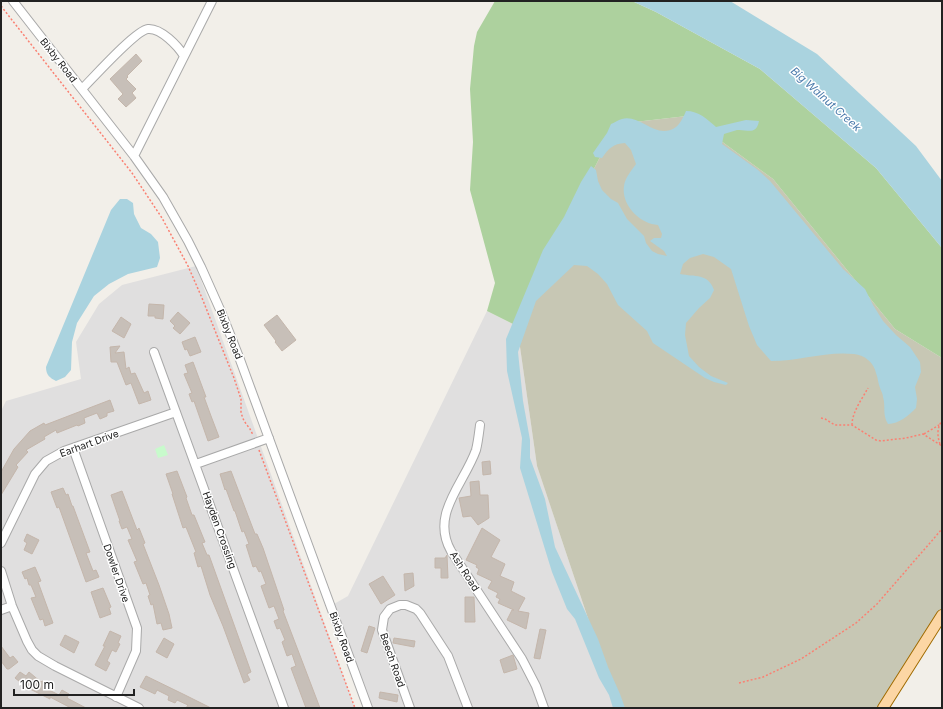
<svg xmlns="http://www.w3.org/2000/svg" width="943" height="709" viewBox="0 0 943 709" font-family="Inter,sans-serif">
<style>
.residential{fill:#e0dfdf}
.construction{fill:#c7c7b4}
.forest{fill:#add19e}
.park{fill:#c8facc}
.water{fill:#aad3df}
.building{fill:#c7bfb8;stroke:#c4b6ab}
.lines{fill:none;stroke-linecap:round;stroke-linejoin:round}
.minor-casing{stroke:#a9a9a9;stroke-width:10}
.major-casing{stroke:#a06b00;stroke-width:12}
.path{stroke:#fa8072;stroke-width:1.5;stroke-dasharray:2 2;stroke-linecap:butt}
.minor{stroke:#fff;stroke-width:8}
.major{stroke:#fcd6a4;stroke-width:10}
.labels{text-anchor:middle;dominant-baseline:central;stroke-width:3;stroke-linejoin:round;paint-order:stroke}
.street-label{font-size:10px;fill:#222;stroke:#fff}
.water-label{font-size:11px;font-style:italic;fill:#4a7aab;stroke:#fff}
</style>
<rect width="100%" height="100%" fill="#f2efe9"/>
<path class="residential" d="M196,266L355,708H1V411L6,401L81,379L76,342L99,304L122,285Z
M487,311L517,326L537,466L618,708H370L334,604L348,596Z"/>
<path class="construction" d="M687,116L773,179L895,329L942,358V608L877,708H618L537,466L517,326L546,262L617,124Z"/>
<path class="forest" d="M495,1H632L656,12L760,69L876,168L942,248V358L895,329L773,179L687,116L617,124L546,262L517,326L487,311L495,283L470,190L473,142L470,89L474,46L477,32Z"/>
<path class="park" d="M164,445L168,455L158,458L155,449Z"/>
<path class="water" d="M632,1H730L817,54L916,146L942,181V248L876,168L760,69L656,12Z
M686,111C699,111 707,119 716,127L746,120L759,121C756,136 747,129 737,130C733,131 728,133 724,134L722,144L758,170L770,181L843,269L865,289L873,305L883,321L896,335L910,347L920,362L921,372L915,387L917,399L916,408C909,415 899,424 888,424C882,414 886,407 883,397C883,394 881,391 880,388C878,383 878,378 876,373C874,363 865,355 854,354C826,351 799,361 771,361L757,345L749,326L731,269L714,257L703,254L690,258L683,264L680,274C695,277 708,273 714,290L710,298L699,308L686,323L685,335L689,356L699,367L711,376L728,383L726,385L714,382L705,378L653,343L647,331L618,305L607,284L598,274L587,266L574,265L536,301L518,352L523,401L530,440V458L545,499L555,547L598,639L608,667L620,694L625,708H613L609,695L599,678L575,619L567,609L552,572L520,468L522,438L507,371L506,339L543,250L564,217L581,182L591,166L596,170L598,181L602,190L611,199L618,203L627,219L644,236L646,243L652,251L658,254L667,256L664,251L650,241L654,238H661L662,234L658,225C640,224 621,205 624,186C625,178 631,171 636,164L631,150L625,143C613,144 609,148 602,158L595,157L593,153L607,133L611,124C614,123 618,120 622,119C641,114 656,141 676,127C680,124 684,116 686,111Z
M120,199H127L133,203L134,214L141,228L151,234L158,242L160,258L157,267L128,274L109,284L94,296L77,323L72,342L71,370L65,377L56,381C50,378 46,375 46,367L111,210Z"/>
<path class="building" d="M136,54L142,61L127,76L128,77L126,79L136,89L132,93L136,98L126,107L118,99L123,94L110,79Z
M149,304L164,305L163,319L155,318V316H148Z
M178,312L190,323L180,334L173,328L175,326L170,321Z
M277,315L296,340L282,351L275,342L276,341L264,325Z
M121,317L131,324L124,338L112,331Z
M195,337L201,352L190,356L187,349L185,350L182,342Z
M120,346L115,353L124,352L126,369L129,367L131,374L135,373L144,393L148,391L151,400L139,404L131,383L126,385L117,362H111L110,347Z
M193,362L206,397H204L211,416L219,437L208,441L194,401L192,402L189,394L192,393L184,374L188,373L185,365Z
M110,400L114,411L107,413V416L100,419L97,413L84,418L85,423L78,426L77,425L57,433L56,430L44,437L45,439L26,450L28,452L16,465L18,467L1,495V472L14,449L30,431L44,423L45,425Z
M490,461L491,474L483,475L482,462Z
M177,471L187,497L186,498L192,515H194L205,542L202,543L207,555H209L251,672L247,674L250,680L244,683L223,626L210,595L201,566L198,567L194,553L196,552L186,527L183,528L172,494H173L166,474Z
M231,471L255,534H257L263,548L284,610L283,611L320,708H306L291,668L296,666L292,654L287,656L282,642L285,640L280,628L277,629L274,621L279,619L274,606L269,608L261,586L266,584L261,571L259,572L256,566L253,567L246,545L249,544L244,531L242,532L235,511H234L226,489L225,490L220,474Z
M479,481L480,495H488L489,518L478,525L471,516L463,517L459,498L471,496L470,482Z
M63,488L66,495L68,494L72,506H73L90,552L86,553L93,571L96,570L99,577L86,582L59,507L57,508L51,492Z
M122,491L137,530L139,528L145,543L143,544L159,585L169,614L172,628L163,630L161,623L157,624L153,604L151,605L148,596L150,595L146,583L143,584L134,562L137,561L128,540L132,539L127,527L122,529L119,521H120L111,495Z
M482,528L500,540L491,557L505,564L500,576L514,582L511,591L525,598L518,611L529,613L526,629L507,620L512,610H514L498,603L500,599L496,597L498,593L488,588L492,581L477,574L479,569L476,567L477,565L466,560Z
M27,534L39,540L32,554L24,550L27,543L24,541Z
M447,555L448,578H441V568H435V558H445Z
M35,567L41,581L38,582L53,623L45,626L43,619L40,620L31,598L36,597L31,585H29L27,578L25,579L22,572Z
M413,573L414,586L405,591L404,574Z
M383,576L395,595L381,604L369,584Z
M103,588L111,607L109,608L111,614L100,618L91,592Z
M465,597H474L475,622H465Z
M369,626L375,628L367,653L361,651Z
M540,629L546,630L540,659L534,658Z
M110,631L121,636L118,643L120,644L116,652L112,650L107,661L110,663L106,671L95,665L105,646H103Z
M65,635L79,642L74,653L60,645Z
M164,638L174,644L167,658L156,652Z
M394,638L415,641L414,647L393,643Z
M1,646L10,658L13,656L18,662L9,669H7L1,661Z
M513,655L517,669L504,673L500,660Z
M20,672L26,676L29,672L41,682L42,681L49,684L47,689L59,695L62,690L69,694L67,698L86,708H71L50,697V699L28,688L15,678Z
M146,676L185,695L211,708H186L188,705L177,700L175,703L168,700L169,696L157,690L155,694L140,687Z
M380,692L398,695L397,702L379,698Z"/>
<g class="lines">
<g class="minor-casing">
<path id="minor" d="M13,1L134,156L163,197L188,241L201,267L222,314L239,357L368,708
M82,89C93,78 136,30 148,29C161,28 178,46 184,56
M134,156L212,1
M154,352L284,708
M480,425C479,433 478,442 476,450C464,484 430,514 451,551L522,659L536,686L544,708
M73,448L137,628L136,651L116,697
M196,464L269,438
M1,543L35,474L46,461L64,451L176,412
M1,571L12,606L27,641L32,650L38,656L55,666L139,708
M1,610L12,606
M410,708L382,630L384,617L390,609L400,605H406L416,609L420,613L448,656L468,708"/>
</g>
<g class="major-casing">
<path id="major" d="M883,708L942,615"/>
</g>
<path class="path" d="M1,6L132,173L162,218L188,266L202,298L234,378L241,399V413L244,421L250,429L253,435
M821,418L825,419L835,425H852L876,440L881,441L906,438L923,434L942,446
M852,425C852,412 862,399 868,388
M924,434L939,425
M940,444C937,436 937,427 942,421
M259,450L355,708
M739,683L763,677L801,659L856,623L877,604L942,529"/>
<use href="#minor" class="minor"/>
<use href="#major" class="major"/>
</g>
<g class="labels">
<g class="street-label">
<text transform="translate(59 60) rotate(52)">Bixby Road</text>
<text transform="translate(230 334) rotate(68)">Bixby Road</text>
<text transform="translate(89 443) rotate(-20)">Earhart Drive</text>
<text transform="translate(220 530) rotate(70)">Hayden Crossing</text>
<text transform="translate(465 571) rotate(57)">Ash Road</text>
<text transform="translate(117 573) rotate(71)">Dowler Drive</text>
<text transform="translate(342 637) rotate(70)">Bixby Road</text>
<text transform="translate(393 660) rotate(71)">Beech Road</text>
</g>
<g class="water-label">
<text transform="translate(826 99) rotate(42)">Big Walnut Creek</text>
</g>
</g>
<rect width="943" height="709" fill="none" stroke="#222222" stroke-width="4"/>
<path d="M14 689v6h120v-6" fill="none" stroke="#222222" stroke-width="2"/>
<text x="20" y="689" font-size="12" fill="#222222" stroke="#ffffff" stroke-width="3" paint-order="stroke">100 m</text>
</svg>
